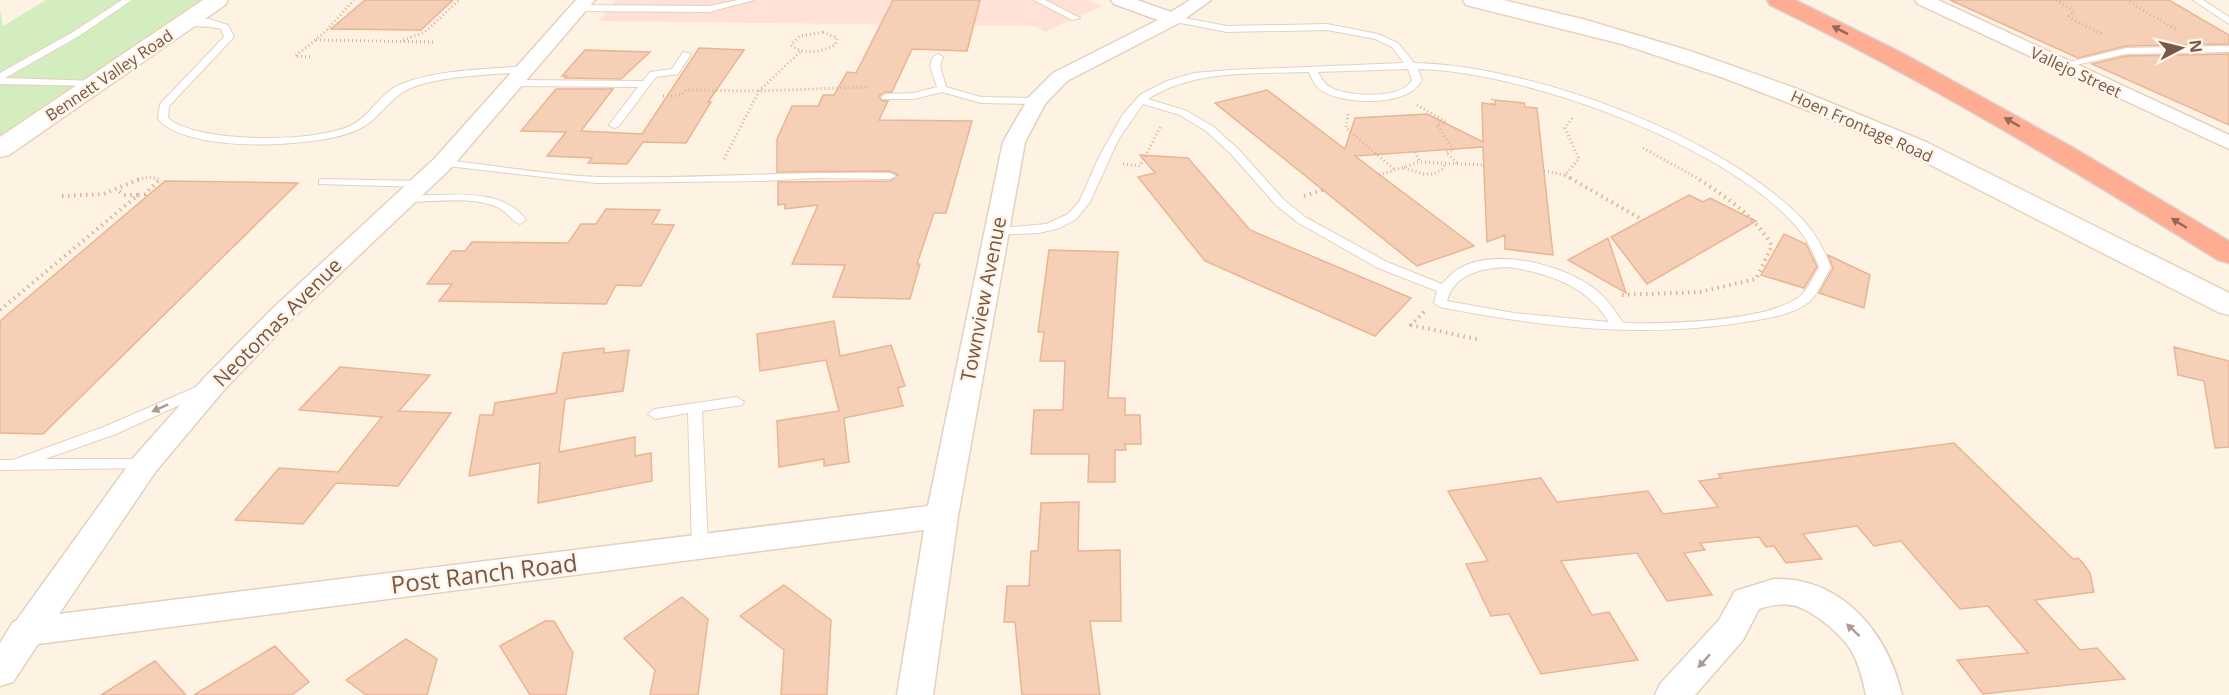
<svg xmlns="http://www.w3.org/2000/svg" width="2229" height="695" viewBox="0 0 2229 695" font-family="'Open Sans',sans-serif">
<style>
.commercial{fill:#ffe1d5}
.green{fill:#d3edbf}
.building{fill:#f6cfb7;stroke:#eab496;stroke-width:1.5}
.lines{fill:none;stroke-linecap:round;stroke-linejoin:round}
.lane-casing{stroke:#e5d0bf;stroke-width:2}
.street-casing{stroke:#e5d0bf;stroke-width:3}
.secondary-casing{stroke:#ebd1bc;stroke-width:3}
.highway-casing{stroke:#dcd3cf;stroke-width:3}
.path-far1{stroke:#dbb29a;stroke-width:3;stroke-dasharray:1 3;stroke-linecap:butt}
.path{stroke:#dbb29a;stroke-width:4;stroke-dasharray:1.5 4.5;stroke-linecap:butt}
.lane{fill:#fff;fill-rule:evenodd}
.street{fill:#fff;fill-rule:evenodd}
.secondary{fill:#fff;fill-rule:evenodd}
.highway{fill:#fead93;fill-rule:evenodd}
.oneway{fill:#936855}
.oneway2{fill:#ae9a90}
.labels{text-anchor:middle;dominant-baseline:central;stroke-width:5;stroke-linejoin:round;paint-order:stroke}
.far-street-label{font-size:16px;fill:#785746;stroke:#fff6ea}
.street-label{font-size:20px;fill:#785746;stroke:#fff6ea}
.near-street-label{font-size:24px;fill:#785746;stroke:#fff6ea}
</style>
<rect width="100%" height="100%" fill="#fef3e2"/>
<path class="commercial" d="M616,0H1086L1102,6L1045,32L1034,26L598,21Z"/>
<path class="green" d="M46,0H205L0,140V10L3,26Z"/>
<path class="building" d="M365,0H453L421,30L331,29Z
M893,0H980L967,51L912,49L892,92H885L879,96L882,101H888L879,120L972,121L946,213H934L917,264H920L910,299L833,297L845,265L792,264L818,205L785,209V204L778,205V182L890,181L898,175L890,171L777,172V139L792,106H818L823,95H834L847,72L856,73Z
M1950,0H2169L2229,35V44L2126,46L2078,58Z
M699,48L744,50L708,102H711L686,143L643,142L627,164L588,163L592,158L547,156L566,132L521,131L556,89H613L581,131L642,134Z
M585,50L650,52L621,79L565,78L567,76H562Z
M2229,54V125L2092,64L2126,56Z
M1267,90L1345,149L1355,118L1427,114L1483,142L1482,103L1495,105V100L1524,103L1525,107L1537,108L1553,255L1505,249V235L1487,242L1483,147L1355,156L1474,246L1417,266L1215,103Z
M1140,155L1188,158L1250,230L1411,298L1375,336L1205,261L1138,177L1155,173Z
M165,181L298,183L43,434L0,433V321Z
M1689,195L1703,202L1710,198L1756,221L1647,284L1611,237Z
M606,209L660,210L652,224L674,225L641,286L616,285L606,304L439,301L452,284H427L452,251H465L472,242L568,243L581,224H596Z
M1784,234L1806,244L1817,267L1804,288L1761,275Z
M1608,238L1626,293L1568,260Z
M1049,250L1118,252L1108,398H1125V415H1140L1141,444H1125L1126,450H1115V482H1088L1089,454H1031L1034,410H1063L1065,361H1040L1044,332H1038Z
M1828,255L1870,275L1864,308L1819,293L1833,268Z
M834,321L840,356L891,345L905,386L898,388L903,406L844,418L849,462L824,466V459L779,467L777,421L839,411L826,360L760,371L757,334Z
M2174,347L2229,361V447L2215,448L2204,381L2178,375Z
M604,348V353L629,350L623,391L565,399L559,452L635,437V456L651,453L652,481L538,503L540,463L469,476L480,415H493L495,403L556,393L563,353Z
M340,367L430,375L399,411L451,413L398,486L336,483L303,524L235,520L279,468L338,472L382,417L299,410Z
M1954,443L2073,559L2078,558L2083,563L2090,573L2094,592L2035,600L2080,650L2097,648L2125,679L1983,694L1957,660L2028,653L1988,606L1960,609L1901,541L1874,546L1857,526L1803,534L1822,559L1786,563L1774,546L1766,547L1759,537L1700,543L1705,550L1684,553L1712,595L1667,601L1637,553L1561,561L1592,615L1609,612L1638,660L1541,674L1509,614L1491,616L1466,564L1488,561L1448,491L1541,478L1557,502L1648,491L1663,514L1718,507L1699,481L1721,478L1718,474Z
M1079,502L1078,551L1120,550L1121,621H1090L1100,695H1022L1015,622H1004L1007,586H1029L1031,551H1038L1041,503Z
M784,585L831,620L827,695H781L784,650L740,616Z
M682,597L708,619L698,695H650L655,670L624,638Z
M545,621H554L573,653L566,695H530L500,646Z
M406,639L437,659L427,695H366L346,680Z
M275,646L309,682L292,695H194Z
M155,661L186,695H101Z"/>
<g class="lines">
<g class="lane-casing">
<path id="lane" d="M122,0H132L79,36L5,78L96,81L101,84L100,86L0,84V73L73,32Z
M738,0H754L709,12L578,11L574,8L578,5L709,6Z
M1034,0H1045L1080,18L1072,20Z
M2193,0H2203L2229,17V24Z
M1173,16L1227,26L1327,24L1378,34L1398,43L1414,63C1529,65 1723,135 1803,220C1816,234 1824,250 1831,267C1824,278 1819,293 1809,302C1793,315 1765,319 1744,322C1642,339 1541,327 1440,307L1434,303L1437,291L1378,268L1297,222L1276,205L1231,154L1206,131L1180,115L1143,104L1118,140L1090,202L1076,219L1060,228L1039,233L992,235L990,232L992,229L1046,224L1068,214L1079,202L1099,157L1123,114L1141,94L1167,81L1194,73L1230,70L1404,63L1392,47L1375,39L1327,30L1227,32L1170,21L1168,19ZM1408,69L1412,80C1401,100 1348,97 1330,87C1324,84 1321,77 1318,72ZM1418,69C1525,71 1732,146 1800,231C1808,242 1814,254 1819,267C1813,277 1808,290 1799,297C1765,322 1665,324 1623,323C1614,309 1606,297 1592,287C1560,264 1491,246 1455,271C1450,275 1446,280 1442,284L1387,262L1305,217L1284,200L1239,150L1214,127L1187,111L1148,99C1194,69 1255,74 1309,72C1312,79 1315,87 1322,91C1345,105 1409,107 1422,80ZM1509,267C1549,273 1587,286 1609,322L1514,313L1447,301C1455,272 1484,268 1509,267Z
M209,19L228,25L234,37L169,106L168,118C198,144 317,143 352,125C371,115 381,92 401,84C440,69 484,70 524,66L529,69L524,72C489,75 453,75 419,85C390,93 382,119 357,130C319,148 186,154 158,119L160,104L224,37L221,29C208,25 187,28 179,23L184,20Z
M2229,46V52L2126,54L2062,68L2057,65L2126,48Z
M683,52L691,54L678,74L656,77L618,127L614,128L609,125L638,87L514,86L509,83L514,80L643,81L650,72L672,69Z
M938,54L943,57L940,66L946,87L981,97L1036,98L1041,101L1036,104L981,103L942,92L914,99H882L881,97L886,94L914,93L937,87L930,66L933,57Z
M443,160C493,165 548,175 598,177C695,179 793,171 890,173L896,176L890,179L812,178L763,181L596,183L439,165V161Z
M323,179L421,181L427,184L421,187L319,184V180Z
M434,195C466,194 506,192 526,220L520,224C511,221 507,211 497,207C470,196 435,202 406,202L400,199L406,196Z
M203,384L208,386L210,389L208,392L116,434L45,459H145L150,460L153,464L150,468L0,470V460H13L106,426Z
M737,397L744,402L742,405L702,411L708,546L706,550L700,552L694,550L692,546L688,413L655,419L648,414L655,409Z"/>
</g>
<g class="street-casing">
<path id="street" d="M576,0H595L451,168L290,321L224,390L156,471L59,614L928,506L1003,142L1029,97L1053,73L1158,20L1114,4L1111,0H1137L1171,12L1190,0H1211L1179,23L1067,81L1045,104L1025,142L958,516L933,695H897L924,530L38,644L13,682L0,686V643L13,622L16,621L134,457L204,378L272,309L435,158Z
M1915,0H1938L2229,135V149L1918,4Z
M1774,579C1842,577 1888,633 1902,695H1866C1863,680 1859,664 1851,650C1841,634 1815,612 1796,606C1784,603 1770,605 1759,609L1743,640L1695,695H1655L1660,684L1719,620L1735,591Z"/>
</g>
<g class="secondary-casing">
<path id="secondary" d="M203,0H228L225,5L9,155L0,157V137Z
M1463,0H1503L1586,20L1690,51L1792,87L1926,142L2229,293V315L2218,312L1923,161L1825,117L1724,78L1622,44L1466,5Z"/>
</g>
<g class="highway-casing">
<path id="highway" d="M1767,0H1795L1902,53L2072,147L2229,241V263L2218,260C2072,169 1925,80 1770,5Z"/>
</g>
<path class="path-far1" d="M2056,0L2074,11L2069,16L2072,19L2104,35
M2126,0L2177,30
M823,32L837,38L835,45C821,52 804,56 791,45L800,36Z
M316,40L434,42
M403,40L425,32L459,0
M310,57L295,56L323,34L354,0
M663,96L682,95L686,90L759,91L869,87
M1492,104L1493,96
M1417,105L1446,122L1437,125L1454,150L1446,152L1458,164
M1348,114L1346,128L1395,170
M1572,118L1565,128L1579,159L1565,175L1572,179
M1643,148L1699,179
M1415,152L1420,162
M724,159L759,91L801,51
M1123,164L1140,166L1161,126
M1404,168L1424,174H1434L1443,169L1445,163
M1544,171L1565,175
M1379,175L1420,162L1484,165
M138,179L151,177L159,179"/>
<path class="path" d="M1570,178L1643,220
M138,195L145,194L159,180L158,178
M62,196L103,194L143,178
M1304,196L1323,190
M1622,295L1700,292L1756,279L1772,246C1754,215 1726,197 1697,178
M0,310L138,195H124L116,189
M1424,312L1411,325L1481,340"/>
<use href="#lane" class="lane"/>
<use href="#street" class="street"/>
<use href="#secondary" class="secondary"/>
<use href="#highway" class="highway"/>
</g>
<defs><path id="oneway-solid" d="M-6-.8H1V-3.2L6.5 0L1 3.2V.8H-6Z" transform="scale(1.5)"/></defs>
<g class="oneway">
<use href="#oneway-solid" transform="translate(1840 30) rotate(-153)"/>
<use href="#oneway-solid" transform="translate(2012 122) rotate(-150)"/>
<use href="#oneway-solid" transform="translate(2179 223) rotate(-148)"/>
</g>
<g class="oneway2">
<use href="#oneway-solid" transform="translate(160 408) rotate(156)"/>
<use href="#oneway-solid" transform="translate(1853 630) rotate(-137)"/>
<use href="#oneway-solid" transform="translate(1704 661) rotate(132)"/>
</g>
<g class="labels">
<g class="far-street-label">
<text transform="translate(2076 72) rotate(25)">Vallejo Street</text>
<text transform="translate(109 75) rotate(-34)">Bennett Valley Road</text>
<text transform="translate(1862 126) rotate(24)">Hoen Frontage Road</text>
</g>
<g class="street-label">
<text transform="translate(983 299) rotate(-79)">Townview Avenue</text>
<text transform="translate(277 322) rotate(-45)">Neotomas Avenue</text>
</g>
<g class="near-street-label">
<text transform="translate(484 573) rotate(-7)">Post Ranch Road</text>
</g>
</g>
<g transform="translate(2181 48) rotate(83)" stroke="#fff6ea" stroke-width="4.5" paint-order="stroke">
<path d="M0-4.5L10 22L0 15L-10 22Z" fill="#785746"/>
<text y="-9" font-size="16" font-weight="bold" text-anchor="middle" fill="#785746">N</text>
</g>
</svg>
